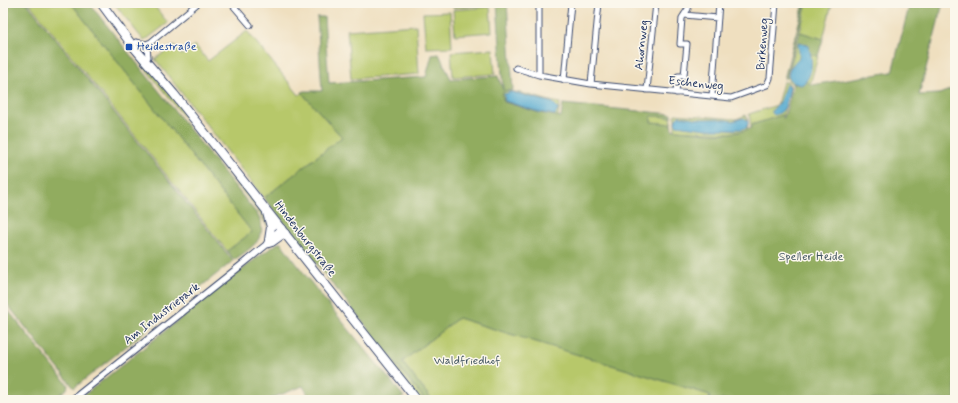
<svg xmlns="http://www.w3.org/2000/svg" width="958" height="403" viewBox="0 0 958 403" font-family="Mynerve,sans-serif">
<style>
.green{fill:#b7c86b;stroke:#697c64;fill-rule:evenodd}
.forest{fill:#91ac5f;stroke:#566e5e}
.water{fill:#53a9cf;stroke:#376c96}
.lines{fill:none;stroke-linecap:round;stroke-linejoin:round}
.minor-casing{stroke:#3b496d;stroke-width:7}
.tertiary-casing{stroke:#3b496d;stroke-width:8}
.primary-casing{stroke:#3b496d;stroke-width:10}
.minor{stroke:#fff;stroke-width:5}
.tertiary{stroke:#fff;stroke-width:6}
.primary{stroke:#fff;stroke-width:8}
.transit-dot{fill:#1a4fb4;stroke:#fbf7ec;stroke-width:1.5}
.labels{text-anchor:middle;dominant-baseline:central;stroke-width:3;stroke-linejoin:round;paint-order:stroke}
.street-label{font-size:12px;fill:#1b2f5e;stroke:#fbf7ec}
.transit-label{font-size:12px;fill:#164399;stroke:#fbf7ec;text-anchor:start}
.park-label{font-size:12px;fill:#425561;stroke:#fbf7ec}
</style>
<rect width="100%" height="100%" fill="#fbf7ec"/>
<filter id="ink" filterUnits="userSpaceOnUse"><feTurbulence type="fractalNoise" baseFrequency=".025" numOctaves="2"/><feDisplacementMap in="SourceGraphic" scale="8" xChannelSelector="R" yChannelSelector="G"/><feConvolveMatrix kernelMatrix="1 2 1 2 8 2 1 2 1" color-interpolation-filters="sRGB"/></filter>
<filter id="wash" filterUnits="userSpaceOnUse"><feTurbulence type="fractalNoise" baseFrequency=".012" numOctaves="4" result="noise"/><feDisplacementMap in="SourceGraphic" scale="16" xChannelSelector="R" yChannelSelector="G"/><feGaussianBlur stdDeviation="0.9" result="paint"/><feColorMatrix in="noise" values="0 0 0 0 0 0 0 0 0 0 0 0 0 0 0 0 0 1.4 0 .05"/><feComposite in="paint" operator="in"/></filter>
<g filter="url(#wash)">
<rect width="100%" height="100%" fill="#efdfbf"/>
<path class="green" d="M29,3H71L252,232L227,251Z
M114,3H152L168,23L144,41Z
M452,3H490V5L453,8Z
M807,3H832L823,39L800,32Z
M490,7L492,32L455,35L453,10Z
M450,12L452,47L426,48L423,13Z
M416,25L419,74L351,79L347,30Z
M247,31L299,95L302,93L342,137L264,198L155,59L174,45L181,55L195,45L208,61Z
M799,42L809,49L811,55L818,56L810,85L805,83L792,84L787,79L797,43Z
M493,49L495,74L453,77L451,52Z
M144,62L258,206L265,219L267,226L261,215L250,200L142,64Z
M783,82H788L791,87L783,115L751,125L749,114L777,105Z
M504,91C523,91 541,100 560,103L558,117L540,113L504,102L502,95ZM518,94L537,99L539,112L505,101Z
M675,114L736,119L746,115L748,121L742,118L733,121L693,119L677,125L709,129L717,128L734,130L745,128L748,124L747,130L730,133L675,130Z
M651,115L672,117L671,124L651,122Z
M458,318L710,395L709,400H432L402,362Z
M394,362L425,400H420L393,364Z"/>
<path class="forest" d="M3,3H27L233,261L74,388L3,299Z
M71,3H89L257,214C271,237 251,248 234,260L227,251L252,232Z
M497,3H507L513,90L504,91L502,95L504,102L540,113L561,117L563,104L672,114V117L651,116V122L671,124L672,129L675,130C695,131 733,138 751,128V125L783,115V118H784L793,87L792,83L795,84L805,83L806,81L811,85L892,72L910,3H943L919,95L939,94L955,88V400H709L710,395L458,318L402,362L432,400H425L264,198L342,137L302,93L303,91H322L317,17H324L329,83L426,77L432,55L439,54L451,79L498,76L503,90Z
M804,3H806L786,78L784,79Z
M800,32L823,39L818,56L811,55L808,46L801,42L797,43Z
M278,243H282L284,247L319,293L404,397L397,400H366L358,397L338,400H311L303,386L267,400H78L258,257Z
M3,304L68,385L67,389L53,400H3Z"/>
<path class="water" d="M799,42L808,46C813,57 814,78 801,85C785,82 786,73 795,62C798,58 797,61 799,57C800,52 798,48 798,44Z
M786,84L789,85L790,87C787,99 787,113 774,115L772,113V110L779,104Z
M512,92L553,103L557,107L558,110L555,115L539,112L505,101L504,94Z
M679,116L701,119H719L733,121L744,118L748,121V124L746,128L741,129H706L677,125L675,123L676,119Z"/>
</g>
<g filter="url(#ink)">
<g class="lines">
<g class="minor-casing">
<path id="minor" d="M231,3L250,25
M539,3V75L591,84L599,3
M684,15L718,18
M136,42L146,44L151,42
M148,57L147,47L151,42L198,3
M516,68L539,75
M564,80L571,3
M591,84L731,98L767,85L770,78L776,3
M647,90L656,3
M676,93L678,76H684L687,44H680L682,18L688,9L689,3
M712,96L719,3"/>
</g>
<g class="tertiary-casing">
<path id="tertiary" d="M266,245L272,243L286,233
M72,400L239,267L266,245L269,240L282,228"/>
</g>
<g class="primary-casing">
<path id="primary" d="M101,3L132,45L174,94L417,400
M267,213L271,227L269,240"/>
</g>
<use href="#minor" class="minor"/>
<use href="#tertiary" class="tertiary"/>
<use href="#primary" class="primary"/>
</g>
</g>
<rect class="transit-dot" x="125" y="43" width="8" height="8" rx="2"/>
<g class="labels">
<g class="street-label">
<text transform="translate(763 44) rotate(-86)">Birkenweg</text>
<text transform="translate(642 45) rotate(-84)">Ahornweg</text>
<text transform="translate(696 84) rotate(6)">Eschenweg</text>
<text transform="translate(305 239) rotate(52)">Hindenburgstraße</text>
<text transform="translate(162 314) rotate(-38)">Am Industriepark</text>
</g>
<g class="transit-label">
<text x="137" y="47">Heidestraße</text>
</g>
<g class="park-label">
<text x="811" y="257">Speller Heide</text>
<text x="467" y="361">Waldfriedhof</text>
</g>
</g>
<rect width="958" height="403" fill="none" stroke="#fbf7ec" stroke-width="16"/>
</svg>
